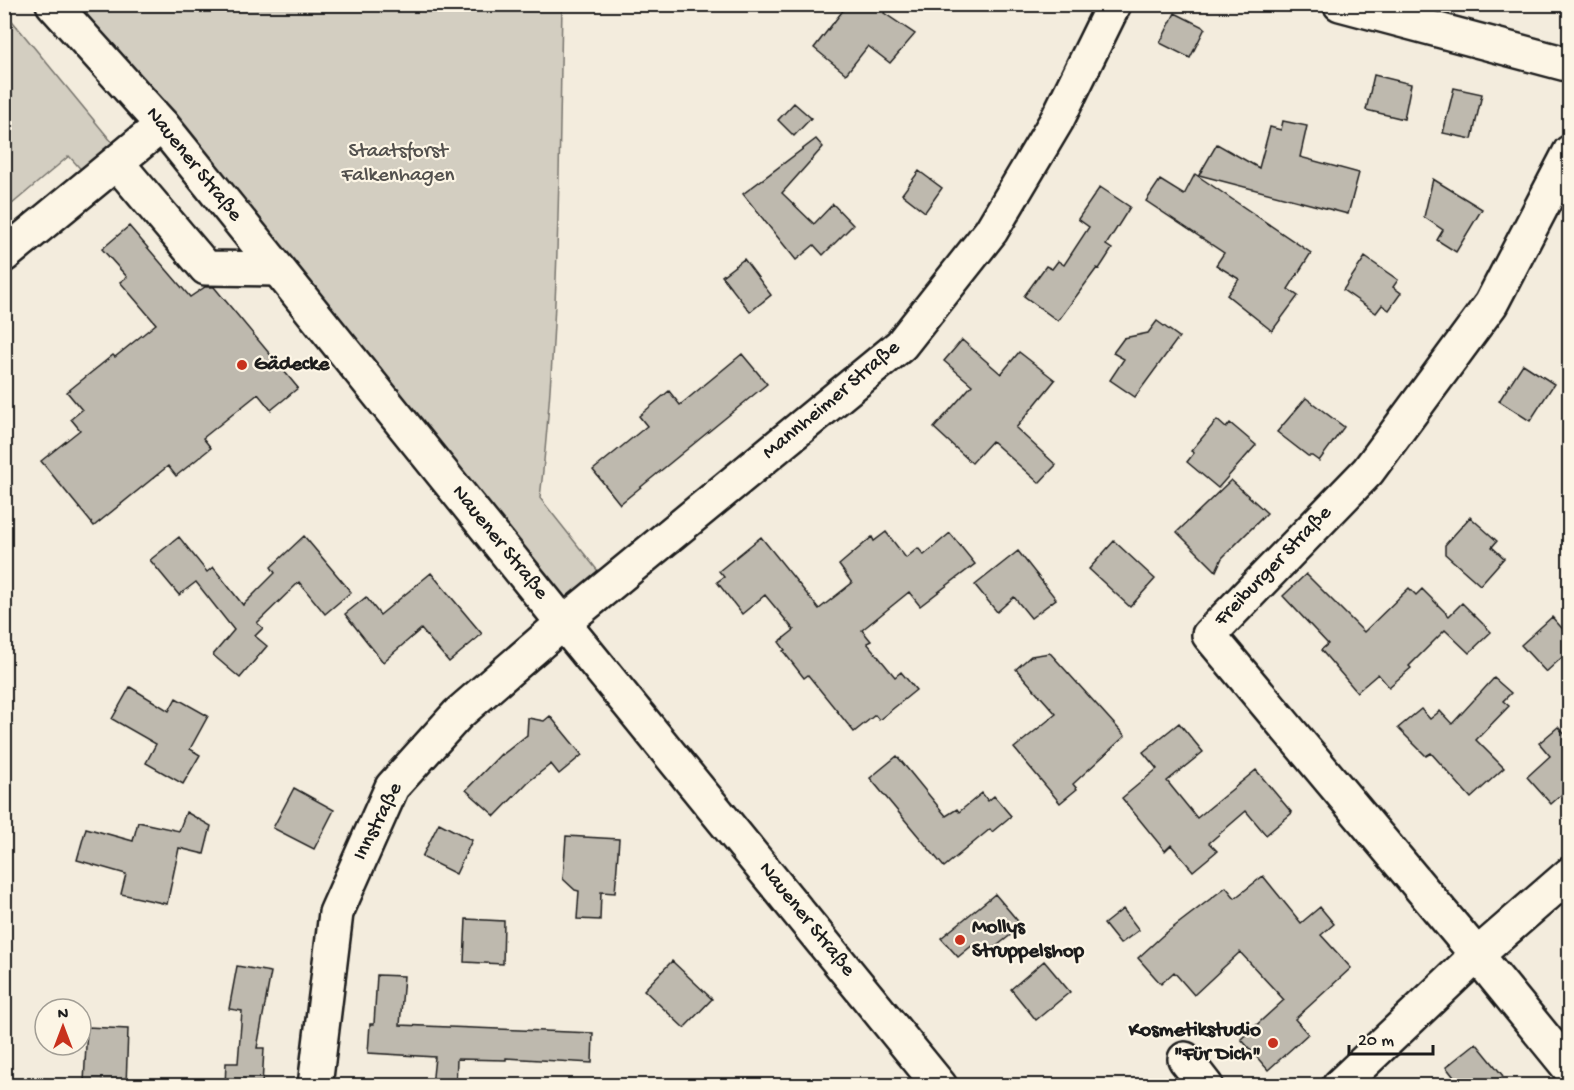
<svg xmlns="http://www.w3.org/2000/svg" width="1574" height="1090" viewBox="0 0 1574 1090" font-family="'Gochi Hand',sans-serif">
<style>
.green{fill:#d3cec1;stroke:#78756e;stroke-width:1.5}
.building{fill:#beb9ae;stroke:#1c1c1c;stroke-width:1.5}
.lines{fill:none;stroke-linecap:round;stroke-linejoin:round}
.minor-casing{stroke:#1c1c1c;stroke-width:38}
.major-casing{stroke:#1c1c1c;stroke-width:38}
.minor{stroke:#fcf5e5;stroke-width:33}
.major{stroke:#fcf5e5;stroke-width:33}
.poi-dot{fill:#c8321e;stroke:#fcf5e5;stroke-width:2}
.labels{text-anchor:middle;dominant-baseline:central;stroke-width:4.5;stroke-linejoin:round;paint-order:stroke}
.park-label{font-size:21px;fill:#53514e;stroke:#fcf5e5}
.street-label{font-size:21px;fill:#1c1c1c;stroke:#fcf5e5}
.poi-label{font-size:21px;font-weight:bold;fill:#1c1c1c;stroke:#fcf5e5;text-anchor:start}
</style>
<rect width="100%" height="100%" fill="#f3ecdd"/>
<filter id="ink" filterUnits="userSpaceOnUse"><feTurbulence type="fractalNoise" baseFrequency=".0167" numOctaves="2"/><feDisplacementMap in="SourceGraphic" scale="12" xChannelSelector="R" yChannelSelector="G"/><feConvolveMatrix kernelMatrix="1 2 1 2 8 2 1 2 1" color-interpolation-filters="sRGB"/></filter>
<g filter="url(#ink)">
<path class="green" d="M53,5H562C559,169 559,335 540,498L609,585L563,623Z
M4,11L116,147L85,174L69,156L5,210Z"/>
<path class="building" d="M848,4H888L884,13L915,34L890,63L868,46L846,74L814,48Z
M1175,13L1205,28L1190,58L1160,43Z
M1374,75L1411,84L1404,119L1366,110Z
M1454,88L1482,94L1472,139L1443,133Z
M794,103L811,118L794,136L778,120Z
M1283,121L1307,126L1300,157L1359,173L1348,214L1199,175L1217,144L1259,168L1270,127L1281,130Z
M816,139L823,147L782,193L814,224L833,204L853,225L823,255L814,245L796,260L743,194Z
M919,171L942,188L925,212L902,194Z
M1195,174L1311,253L1288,289L1298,296L1272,331L1227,295L1239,279L1216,265L1224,253L1146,201L1160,180L1184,195Z
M1433,179L1482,209L1456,252L1437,240L1443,230L1424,217Z
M1100,187L1130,207L1106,245L1112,249L1099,269L1097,268L1058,321L1024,296L1046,266L1052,269L1058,261L1064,265L1089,227L1078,219Z
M129,226L190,297L205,287H214L298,388L271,410L258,394L203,438L211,448L176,476L168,466L94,526L41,461L80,430L71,419L82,410L67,392L113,355L115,357L156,324L120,282L127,277L102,249Z
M1365,257L1398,280L1393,287L1401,293L1389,310L1382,305L1376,313L1343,290Z
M744,259L771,295L750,312L722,276Z
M1157,321L1179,337L1135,397L1110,380L1124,359L1113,353L1124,338L1148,333Z
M962,340L1001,374L1019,352L1055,380L1016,428L1056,465L1039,483L992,441L972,463L934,428L972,385L944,361Z
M742,354L767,384L620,504L593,470L647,426L639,416L669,391L680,405Z
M1523,364L1554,384L1530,421L1499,401Z
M1306,398L1344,427L1319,461L1312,456H1308L1277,432Z
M1217,420L1226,428L1230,423L1256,445L1218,488L1187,462L1194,453L1191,451Z
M1231,480L1267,513L1222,558L1216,571L1177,532Z
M1470,517L1497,541L1492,547L1504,558L1480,585L1445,554V545Z
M886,532L906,558L918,548L924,555L950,533L975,564L920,606L909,592L862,630L871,641L867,643L895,677L901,672L916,690L879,720L875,715L854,732L808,675L804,678L783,651L785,650L779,642L794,630L765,595L742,614L717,582L724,577L719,571L761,537L819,609L852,583L839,565L872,537L874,541Z
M304,536L351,592L325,614L299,582L257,623L263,628L255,636L267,646L240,678L213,655L234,630L196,582L179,595L150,560L179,537L207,572L213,567L243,605L275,573L271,567Z
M1114,541L1155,579L1130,607L1089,569Z
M1018,551L1056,599L1031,618L1014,597L997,612L975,585Z
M431,573L482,634L449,662L421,629L383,662L345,614L366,597L380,615Z
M1306,574L1364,632L1409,588L1416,595L1422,589L1449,616L1462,603L1491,632L1469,653L1445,630L1409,666L1411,668L1389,687L1378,674L1357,692L1321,650L1328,644L1283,596Z
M1552,617L1569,636V651L1546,672L1521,645Z
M1050,653L1125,736L1073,784L1077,789L1060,803L1014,748L1056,714L1016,669L1031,656Z
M1494,678L1511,693L1503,701L1509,706L1476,740L1504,768L1471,798L1431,753L1426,756L1398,728L1421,709L1430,719L1440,711L1452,724Z
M130,687L169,711L176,698L208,716L190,749L200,755L183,784L146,763L156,744L112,719Z
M550,716L582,755L559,774L551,764L528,782L495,816L466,790L501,754L502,755L527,735L528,718L544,721Z
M1179,723L1203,752L1167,781L1197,818L1256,770L1292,813L1266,835L1246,811L1209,843L1217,851L1193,871L1171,845L1165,851L1122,798L1157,769L1143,752Z
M1558,727L1569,739V788L1551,804L1527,777L1550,756L1539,743Z
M897,756L946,816L957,809L959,812L982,793L988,801L994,796L1011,816L992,832L990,829L944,867L870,778Z
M294,788L334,810L314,849L273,828Z
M186,812L211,826L204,854L179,848L167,904L121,894L126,874L77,860L86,828L133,841L138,822L179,831Z
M439,823L472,840L456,874L422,857Z
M566,836L619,839L615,893L601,892L600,920L577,919L579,891L575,890L563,879Z
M1263,876L1301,923L1320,907L1334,924L1321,935L1351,968L1295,1019L1308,1034L1268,1070L1241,1039L1284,1000L1240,952L1194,995L1174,972L1161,984L1138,958L1162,936L1226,887L1235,898Z
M995,894L1022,926L984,956L974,944L958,957L941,938Z
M1123,909L1139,930L1120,944L1104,924Z
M466,919L504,921L503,964L464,962Z
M672,961L712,999L684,1028L644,990Z
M1044,961L1070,992L1036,1020L1011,989Z
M237,966L271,972L257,1048H264L262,1086H225L226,1063H238L242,1011L229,1009Z
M377,975L404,976L400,1025L593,1033L592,1063L506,1058V1060L457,1059L456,1086H432L435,1057L368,1053L370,1024H374Z
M87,1027L128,1029L126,1086H106L103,1082H84Z
M1476,1043L1503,1076L1492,1086H1461L1446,1067Z"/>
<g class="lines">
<g class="minor-casing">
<path id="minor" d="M1340,4L1570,65
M1570,152L1491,304L1368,471L1209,635L1477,955L1570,1069
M117,163L206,268L277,269
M4,255L162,125
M1185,1059L1206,1086
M315,1086L336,913L392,787L458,714L563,623L901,345L991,231L1057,120L1114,4
M1339,1086L1477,955L1570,874"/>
</g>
<g class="major-casing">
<path id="major" d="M53,4L162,125L563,623L940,1086"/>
</g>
<use href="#minor" class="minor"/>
<use href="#major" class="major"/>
</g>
</g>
<g class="poi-dot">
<circle cx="242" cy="365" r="6"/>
<circle cx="960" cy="940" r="6"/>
<circle cx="1273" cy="1043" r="6"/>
</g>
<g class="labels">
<g class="park-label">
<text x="398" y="152">Staatsforst<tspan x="398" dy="24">Falkenhagen</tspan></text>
</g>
<g class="street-label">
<text transform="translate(193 165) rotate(51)">Nauener Straße</text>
<text transform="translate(832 401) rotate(-40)">Mannheimer Straße</text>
<text transform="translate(499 543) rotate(51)">Nauener Straße</text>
<text transform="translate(1274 567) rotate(-46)">Freiburger Straße</text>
<text transform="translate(379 822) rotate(-63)">Innstraße</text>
<text transform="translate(806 920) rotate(51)">Nauener Straße</text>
</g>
<g class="poi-label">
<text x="254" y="365">Gädecke</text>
<text x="972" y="928">Mollys<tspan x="972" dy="24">Struppelshop</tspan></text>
<text x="1261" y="1031" text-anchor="end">Kosmetikstudio<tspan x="1261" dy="24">"Für Dich"</tspan></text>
</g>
</g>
<rect width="1574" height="1090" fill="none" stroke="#fcf5e5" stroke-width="24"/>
<rect x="12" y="12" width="1550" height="1066" fill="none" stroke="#1c1c1c" stroke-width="2" filter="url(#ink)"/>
<g transform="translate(63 1027)"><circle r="28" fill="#fcf5e5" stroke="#a29e95" stroke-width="1.5"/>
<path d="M0-4.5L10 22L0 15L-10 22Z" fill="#c8321e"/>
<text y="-9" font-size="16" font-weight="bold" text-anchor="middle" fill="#1c1c1c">N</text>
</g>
<path d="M1349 1045v9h84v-9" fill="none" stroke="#1c1c1c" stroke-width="3"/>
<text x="1358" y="1045" font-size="18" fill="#1c1c1c" stroke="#fcf5e5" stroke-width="4.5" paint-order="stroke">20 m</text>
</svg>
